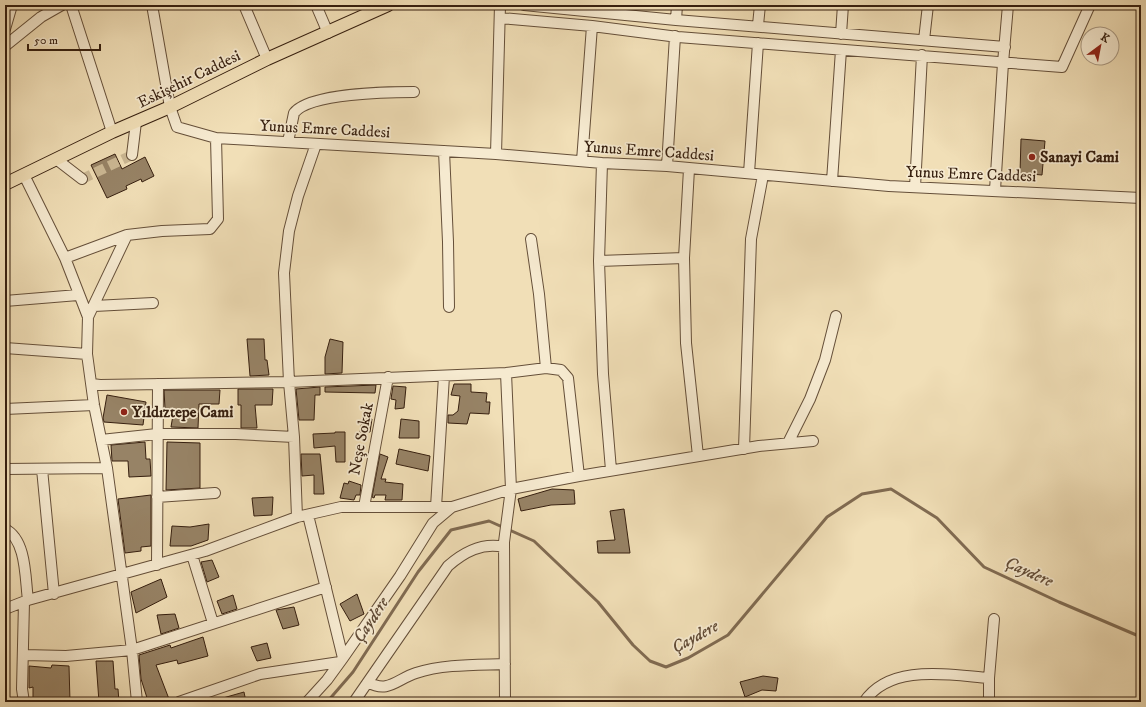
<svg xmlns="http://www.w3.org/2000/svg" width="1146" height="707" viewBox="0 0 1146 707" font-family="'IM FELL DW Pica',serif">
<style>
.lines{fill:none;stroke-linecap:round;stroke-linejoin:round}
.stream{stroke:#806b52;stroke-width:3}
.building{fill:#978366;stroke:#361f0f}
.minor-tunnel{stroke:#ccb995;stroke-width:10;stroke-dasharray:10 5;stroke-linecap:butt}
.minor-casing{stroke:#654f39;stroke-width:12}
.major-casing{stroke:#361f0f;stroke-width:14}
.minor{stroke:#f6ead0;stroke-width:10}
.major{stroke:#f1dfb7;stroke-width:12}
.poi-dot{fill:#8f2418;stroke:#f6ead0;stroke-width:1.5}
.labels{text-anchor:middle;dominant-baseline:central;stroke-width:3.5;stroke-linejoin:round;paint-order:stroke}
.street-label{font-size:16px;fill:#361f0f;stroke:#f6ead0}
.poi-label{font-size:16px;font-weight:bold;fill:#361f0f;stroke:#f6ead0;text-anchor:start}
.water-label{font-size:17px;font-style:italic;fill:#614b36;stroke:#f6ead0}
</style>
<rect width="100%" height="100%" fill="#f1dfb7"/>
<filter id="stains"><feTurbulence type="fractalNoise" baseFrequency=".005" numOctaves="4"/><feColorMatrix values="0 0 0 0 .2 0 0 0 0 .09 0 0 0 0 .02 0 0 0 .5 -.17"/></filter>
<radialGradient id="worn" r=".72"><stop offset=".6" stop-color="#630" stop-opacity="0"/><stop offset="1" stop-color="#630" stop-opacity=".3"/></radialGradient>
<g class="lines">
<path class="stream" d="M327,702L353,672L418,572L451,530L489,521L534,541L598,602L633,645L650,661L666,667L688,658L728,635L827,517L862,494L891,489L937,518L984,567L1059,602L1141,637"/>
</g>
<path class="building" d="M1021,139L1045,141L1042,175L1020,173Z
M115,154L122,169L145,157L154,176L142,182L141,179L126,186L127,189L107,198L91,165Z
M247,339H264L265,360H267L269,375L250,376Z
M330,339L343,342L342,373L325,374V357Z
M454,384H471V392L487,393L486,402H490L489,414L470,413L467,424L448,423V415H453L458,411L460,396L451,395Z
M376,385L375,393L325,392V387Z
M393,386L406,387L404,408L395,409L396,400L391,399Z
M320,387V395H315L314,420H299L296,389Z
M238,389H273L272,405H255L257,428H241V405H238Z
M164,390H220L219,404H199L198,428L171,427L174,409H165Z
M107,395L146,402L143,425L104,422L103,418Z
M363,416L372,419L370,432H360Z
M401,419L419,421V438H399Z
M335,432H345V462H336L335,446L314,448L313,434L335,433Z
M145,442L146,459H150L151,476L129,477L128,461H112L111,445Z
M167,442L200,443V488L166,490Z
M399,449L430,456L428,471L396,464Z
M301,454H320L324,494H314V475L302,476Z
M380,454L388,457L381,479H386L385,482L403,484L402,500H385L386,495H375L374,498L372,497Z
M349,481L361,485L360,495H356L354,500L340,498L344,483L348,484Z
M552,489L574,490L575,504L551,505L521,511L518,499Z
M151,495V546L141,547V551L125,553L118,499Z
M273,497L272,515L254,516L252,498Z
M624,509L630,553H598L597,541L615,540L610,511Z
M209,524L208,540L191,546H170L172,526L190,527Z
M212,560L219,577L207,582L201,562Z
M161,579L167,597L136,613L131,592Z
M357,594L364,614L350,621L340,604Z
M233,595L237,609L222,614L217,601Z
M294,607L299,625L283,629L276,610Z
M175,614L179,628L161,634L157,615Z
M203,637L208,656L178,664L177,660L156,665L169,699L148,701L141,679L139,655L170,645L171,648Z
M267,643L271,658L257,661L251,647Z
M96,661H113L115,689H118L119,702H99Z
M52,665L69,666L70,702H33V687L29,688V666L51,668Z
M763,676L778,678L776,691L762,690L745,697L740,682Z
M244,692L246,702H217L216,700Z"/>
<g class="lines">
<path class="minor-tunnel" d="M82,179L132,155"/>
<g class="minor-casing">
<path id="minor" d="M71,5L112,132
M152,5L170,107L177,127L216,138L496,154L602,163L667,166L889,186L1141,198
M244,5L267,59
M316,5L328,33
M524,5L676,20L1005,47
M501,18L592,26L678,37L1062,67L1090,5
M676,20L677,5
M758,25L760,5
M5,29L12,5
M841,34L843,5
M924,40L928,5
M5,46L41,17L62,5
M288,142L294,113C309,93 390,92 414,92
M444,151L448,242L449,307
M496,154L500,5
M132,155L136,122
M56,159L82,179
M582,161L592,26
M602,163L599,261L603,374L611,470
M667,166L675,36
M689,169L684,258L686,343L698,456
M749,173L758,43
M24,175L65,258L88,317L87,354L94,405L107,468L132,650L137,702
M832,181L841,50
M915,187L922,55
M995,190L1003,63L1008,5
M531,239L539,294L546,368
M65,258L127,235L162,231L210,229L218,219L216,138
M599,261L684,258
M5,301L78,295
M94,306L153,303
M88,317L127,235
M5,348L87,354
M92,384L100,385L289,382L506,373L546,368L561,370L568,378L579,476
M5,409L94,405
M101,440L157,434H236L294,437
M788,443L810,399L825,360L836,316
M744,449L751,239L763,175
M5,469L107,468
M42,469L54,594
M157,497L215,493
M364,507L388,377
M436,507L444,376
M308,515L343,658
M297,517L294,437L289,382L284,273L289,231L298,196L316,144
M5,529C27,540 25,579 28,600
M192,555L213,623
M157,565L158,384
M5,609L28,600L205,551L297,517L341,507H452L511,489L579,476L759,446L813,441
M24,655L66,656L132,650L326,587
M368,682C388,694 397,679 416,673C443,664 476,665 505,664
M24,702L22,689L24,602
M179,702L260,674L340,662
M307,702L327,680L343,658L400,576L433,523L452,507
M354,702L448,566C464,552 482,542 504,547
M505,702L504,542L511,489L506,373
M864,702C890,663 949,675 989,678
M989,702V678L994,619"/>
</g>
<g class="major-casing">
<path id="major" d="M5,184L112,132L170,107L267,59L388,5"/>
</g>
<use href="#minor" class="minor"/>
<use href="#major" class="major"/>
</g>
<g class="poi-dot">
<circle cx="1032" cy="157" r="4"/>
<circle cx="124" cy="412" r="4"/>
</g>
<g class="labels">
<g class="street-label">
<text transform="translate(189 79) rotate(-26)">Eskişehir Caddesi</text>
<text transform="translate(325 129) rotate(3)">Yunus Emre Caddesi</text>
<text transform="translate(649 151) rotate(4)">Yunus Emre Caddesi</text>
<text transform="translate(971 174) rotate(2)">Yunus Emre Caddesi</text>
<text transform="translate(361 439) rotate(-79)">Neşe Sokak</text>
</g>
<g class="poi-label">
<text x="1040" y="157">Sanayi Cami</text>
<text x="132" y="412">Yıldıztepe Cami</text>
</g>
<g class="water-label">
<text transform="translate(1029 572) rotate(24)">Çaydere</text>
<text transform="translate(371 620) rotate(-57)">Çaydere</text>
<text transform="translate(695 637) rotate(-29)">Çaydere</text>
</g>
</g>
<rect width="1146" height="707" fill="none" stroke="#f1dfb7" stroke-width="20"/>
<rect x="6" y="6" width="1134" height="695" fill="none" stroke="#361f0f" stroke-width="2"/>
<rect x="10" y="10" width="1126" height="687" fill="none" stroke="#361f0f"/>
<g transform="translate(1100 46) rotate(32)"><circle r="19" fill="#f6ead0" stroke="#a99983"/>
<path d="M0-3L7 15L0 10L-7 15Z" fill="#8f2418"/>
<text y="-6" font-size="11" font-weight="bold" text-anchor="middle" fill="#361f0f">K</text>
</g>
<path d="M28 44v6h72v-6" fill="none" stroke="#361f0f" stroke-width="2"/>
<text x="34" y="44" font-size="12" fill="#361f0f" stroke="#f6ead0" stroke-width="3" paint-order="stroke">50 m</text>
<rect width="100%" height="100%" filter="url(#stains)"/>
<rect width="100%" height="100%" fill="url(#worn)"/>
</svg>
